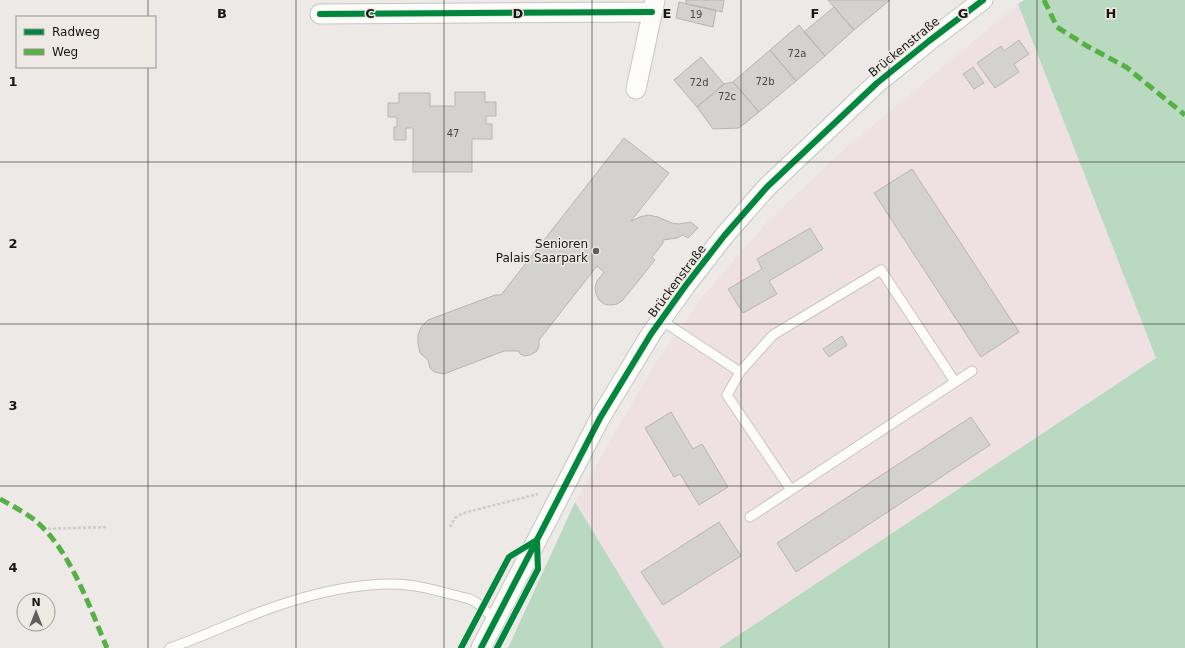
<svg xmlns="http://www.w3.org/2000/svg" width="1185" height="648" viewBox="0 0 1185 648" font-family="'DejaVu Sans',sans-serif">
<style>
.commercial{fill:#efe0e4}
.green{fill:#b9dac0}
.building{fill:#d4d2d0;stroke:#b8b5b3}
.lines{fill:none;stroke-linecap:round;stroke-linejoin:round}
.service-casing{stroke:#c8c6c5;stroke-width:11}
.minor-casing{stroke:#c8c6c5;stroke-width:21}
.path{stroke:#cdcdcd;stroke-width:2.5;stroke-dasharray:3 2;stroke-linecap:butt}
.service{stroke:#fcfcfb;stroke-width:9}
.minor{stroke:#fcfcfb;stroke-width:19}
.quiet{stroke:#55b144;stroke-width:5;stroke-dasharray:10 5;stroke-linecap:butt}
.cycleway-casing{stroke:#efe9e4;stroke-width:8}
.cycleway{stroke:#00873e;stroke-width:6}
.grid{fill:none;stroke:#181614;stroke-width:1;stroke-opacity:0.55}
.poi-dot{fill:#62605e;stroke:#efe9e4;stroke-width:1.5}
.labels{text-anchor:middle;dominant-baseline:central;stroke-width:3;stroke-linejoin:round;paint-order:stroke}
.number-label{font-size:10px;fill:#494745}
.street-label{font-size:12px;fill:#181614;stroke:#efe9e4}
.poi-label{font-size:12px;fill:#181614;stroke:#efe9e4;text-anchor:end}
.grid-label{font-size:13px;text-anchor:middle;font-weight:bold;fill:#181614;stroke:#efe9e4;stroke-width:3;stroke-linejoin:round;paint-order:stroke}
</style>
<rect width="100%" height="100%" fill="#ece9e7"/>
<path class="commercial" d="M1018,4L1156,358L719,648H664L575,502L652,369L704,295L768,221L841,152Z"/>
<path class="green" d="M1024,0H1185V648H719L1156,358L1018,4Z
M575,502L664,648H508Z"/>
<path class="building" d="M686,0H724L722,12L686,4Z
M828,0H890L854,30Z
M679,2L716,10L713,27L676,18Z
M834,7L854,30L825,56L804,32Z
M799,25L825,56L796,81L770,50Z
M1019,40L1029,54L1014,64L1019,72L995,88L977,63L1001,46L1004,51Z
M770,50L796,81L759,112L733,82Z
M701,57L724,84L697,107L674,80Z
M973,67L984,83L974,89L963,74Z
M733,82L759,112L739,128L713,129L697,107L724,84Z
M455,92H485V102H496V116H486V124H492V139H472V172H413V128H406V140H394V127H397V117H388V103H399V93H430V106H455Z
M624,138L669,173L631,221L640,217L648,215L658,217L672,223L679,224L691,222L698,228L688,238L683,235L677,238L663,240V243L652,257L655,260L622,301L617,304L610,305L604,304L599,300L596,294L595,287L597,281L604,272L597,266L539,340V346L537,351L530,355L525,356L520,354L519,351H504L444,374L434,372L430,368L428,360L420,353L418,344V335L421,327L428,320L495,295H501Z
M912,169L1019,332L981,357L874,193Z
M810,228L823,249L769,281L777,294L743,313L728,289L762,269L757,259Z
M842,336L847,345L829,357L823,349Z
M671,412L693,449L702,444L728,487L699,505L680,474L674,477L645,428Z
M971,417L990,445L796,572L777,543Z
M719,522L741,556L663,605L641,572Z"/>
<g class="lines">
<g class="service-casing">
<path id="service" d="M661,320L740,372
M791,490L727,395L740,372L773,335L881,270L955,382
M750,517L972,371
M170,648C205,636 239,619 274,607C311,594 352,584 392,584C419,584 444,593 470,599L477,603L496,620"/>
</g>
<g class="minor-casing">
<path id="minor" d="M320,14L652,12
M636,89L655,0
M481,648L600,418L651,334L686,285L724,236L767,187L877,83L929,41L983,0"/>
</g>
<path class="path" d="M450,527L455,518L463,513L538,494
M43,529L107,527"/>
<use href="#service" class="service"/>
<use href="#minor" class="minor"/>
<path class="quiet" d="M1044,0L1057,27L1087,46L1126,67L1185,115
M0,499C11,505 22,511 32,518C69,546 89,606 107,648"/>
<g class="cycleway-casing">
<path id="cycleway" d="M320,14L652,12
M461,648L509,557L537,540
M481,648L600,418L651,334L686,285L724,236L767,187L877,83L929,41L983,0
M497,648L538,569L537,542"/>
</g>
<use href="#cycleway" class="cycleway"/>
</g>
<path class="grid" d="M148,0V17M296,0V648M444,0V648M592,0V648M741,0V648M889,0V648M1037,0V648M148,67V648M0,162H1185M0,324H1185M0,486H1185"/>
<circle class="poi-dot" cx="596" cy="251" r="4"/>
<g class="labels">
<g class="number-label">
<text x="696" y="14">19</text>
<text x="797" y="53">72a</text>
<text x="765" y="81">72b</text>
<text x="699" y="82">72d</text>
<text x="727" y="96">72c</text>
<text x="453" y="133">47</text>
</g>
<g class="street-label">
<text transform="translate(904 47) rotate(-39)">Brückenstraße</text>
<text transform="translate(677 281) rotate(-53)">Brückenstraße</text>
</g>
<g class="poi-label">
<text x="588" y="244">Senioren<tspan x="588" dy="14">Palais Saarpark</tspan></text>
</g>
</g>
<g class="grid-label">
<text x="222" y="18">B</text>
<text x="370" y="18">C</text>
<text x="518" y="18">D</text>
<text x="667" y="18">E</text>
<text x="815" y="18">F</text>
<text x="963" y="18">G</text>
<text x="1111" y="18">H</text>
<text x="13" y="86">1</text>
<text x="13" y="248">2</text>
<text x="13" y="410">3</text>
<text x="13" y="572">4</text>
</g>
<rect x="16" y="16" width="140" height="52" fill="#efe9e4" stroke="#999591"/>
<rect x="24" y="29" width="20" height="6" fill="#00873e" stroke="#999591"/>
<text x="52" y="36" font-size="12" fill="#181614">Radweg</text>
<rect x="24" y="49" width="20" height="6" fill="#55b144" stroke="#999591"/>
<text x="52" y="56" font-size="12" fill="#181614">Weg</text>
<g transform="translate(36 612)"><circle r="19" fill="#efe9e4" stroke="#999591"/>
<path d="M0-3L7 15L0 10L-7 15Z" fill="#62605e"/>
<text y="-6" font-size="11" font-weight="bold" text-anchor="middle" fill="#181614">N</text>
</g>
</svg>
